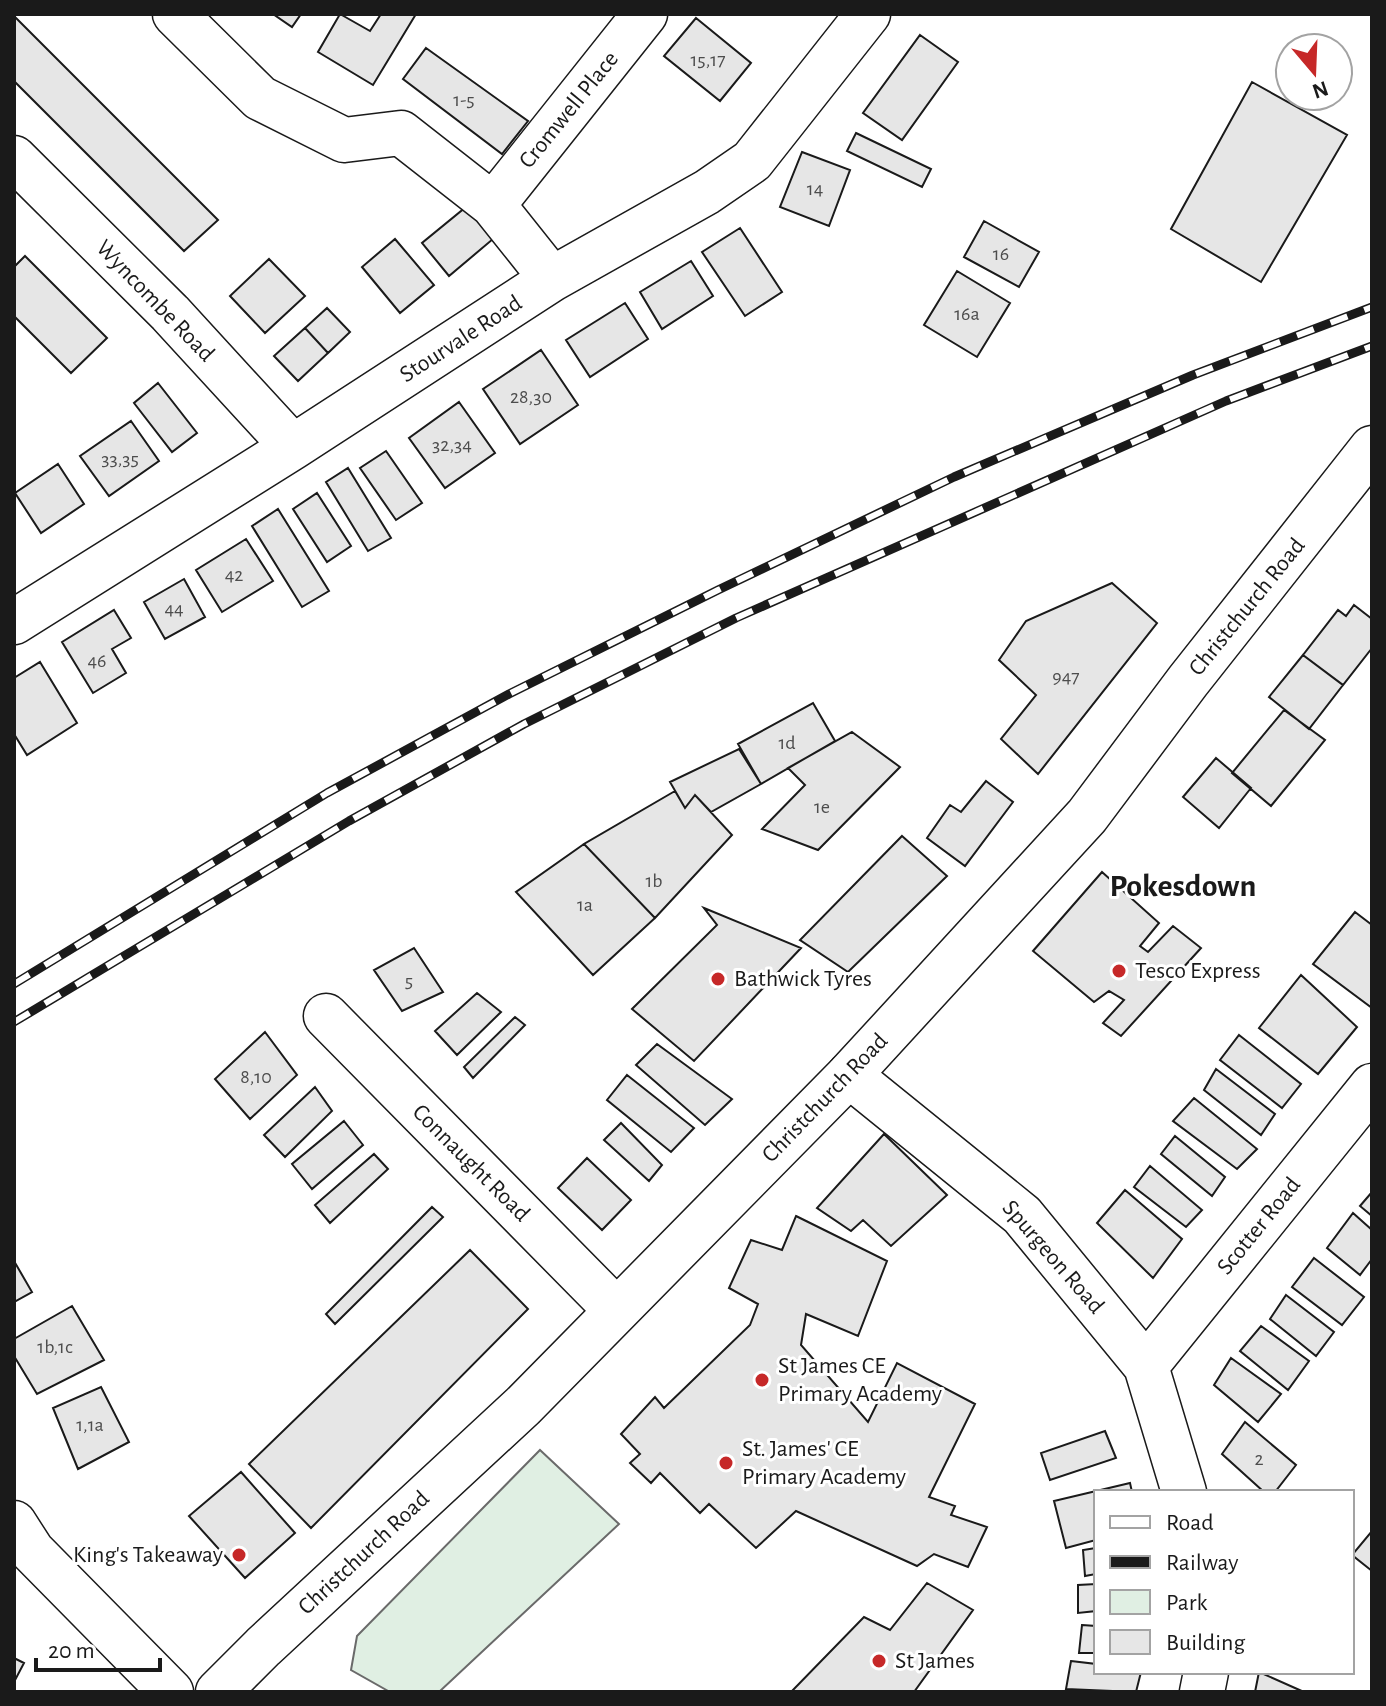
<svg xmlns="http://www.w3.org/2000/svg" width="1386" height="1706" viewBox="0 0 1386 1706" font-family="'Alegreya Sans',sans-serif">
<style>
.green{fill:#e0efe3;stroke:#6a6a6a;stroke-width:2}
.building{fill:#e6e6e6;stroke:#1a1a1a;stroke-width:2}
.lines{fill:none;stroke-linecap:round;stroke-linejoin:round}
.minor-casing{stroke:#1a1a1a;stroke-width:47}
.major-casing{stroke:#1a1a1a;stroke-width:47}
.minor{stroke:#fff;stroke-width:44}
.major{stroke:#fff;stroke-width:44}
.rail-casing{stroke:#1a1a1a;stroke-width:9}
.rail{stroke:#fff;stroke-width:6;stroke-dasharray:18;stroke-linecap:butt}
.poi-dot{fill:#c62828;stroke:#fff;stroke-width:3}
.labels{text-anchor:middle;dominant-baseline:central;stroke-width:6;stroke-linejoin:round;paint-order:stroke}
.number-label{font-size:20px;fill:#4d4d4d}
.street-label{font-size:24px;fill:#1a1a1a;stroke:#fff}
.poi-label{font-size:24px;fill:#1a1a1a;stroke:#fff;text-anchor:start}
.district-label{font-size:32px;font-weight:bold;fill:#1a1a1a;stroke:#fff}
</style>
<rect width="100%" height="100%" fill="#fff"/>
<path class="green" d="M540,1450L619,1524L439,1692H390L351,1670L357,1636Z"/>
<path class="building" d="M273,14H301L292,27Z
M340,14L370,31L381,14H416L373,85L318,52Z
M14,16L218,220L184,251L14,81Z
M696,18L751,63L720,101L664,56Z
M920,35L958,62L902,140L863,113Z
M426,48L528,121L502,154L403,79Z
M1252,82L1347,135L1261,282L1171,229Z
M856,133L931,169L922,187L847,151Z
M802,152L850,170L829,226L780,207Z
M466,207L493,239L449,276L422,243Z
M984,221L1039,252L1019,287L964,257Z
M740,228L782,292L745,316L702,252Z
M395,239L434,285L400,313L362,267Z
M25,256L107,338L71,373L14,316V267Z
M269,259L305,296L265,333L230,296Z
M691,261L713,296L662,329L640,292Z
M957,271L1010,303L977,357L924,325Z
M625,303L648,339L590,377L566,340Z
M327,308L350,332L328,353L305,328Z
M305,328L328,353L298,381L274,356Z
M541,350L578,405L520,444L483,389Z
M158,383L197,433L172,452L134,403Z
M459,402L495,453L445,488L409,438Z
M131,421L159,461L109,496L80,456Z
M386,451L422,503L396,520L360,468Z
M58,464L84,504L41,533L15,493Z
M348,468L391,538L368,551L326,482Z
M317,493L351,546L327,562L293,509Z
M278,509L329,591L302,607L252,526Z
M246,539L273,581L222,612L196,570Z
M184,579L205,617L165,639L144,602Z
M1112,583L1157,623L1038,774L1001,739L1036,695L999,660L1026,621Z
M1354,605L1372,619V648L1343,685L1303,655L1338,610L1346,616Z
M114,610L131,638L112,649L126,673L93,693L62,642Z
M1303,655L1343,685L1309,729L1269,697Z
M40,662L77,723L27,755L14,734V678Z
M813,703L835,741L761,784L738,744Z
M1284,710L1325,740L1271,806L1232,773Z
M852,732L900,767L818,850L762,829L805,785L788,768Z
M739,749L761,784L711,812L695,795L685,808L670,782Z
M1216,758L1251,788L1219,828L1183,797Z
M986,781L1013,802L965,866L927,838L950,805L961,812Z
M675,791L685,808L695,795L732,835L655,918L584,844Z
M902,836L947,876L848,972L800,940Z
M584,844L655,918L593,975L516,892Z
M1102,872L1159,923L1140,946L1148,952L1173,926L1201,948L1121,1036L1103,1023L1124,1000L1109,991L1094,1002L1033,951Z
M704,908L801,948L694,1061L632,1009L717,925Z
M1355,912L1372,925V1008L1313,964Z
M414,948L443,992L402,1011L374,970Z
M1301,975L1357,1027L1318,1074L1259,1028Z
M477,993L501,1012L457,1055L435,1031Z
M515,1017L525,1025L473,1078L464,1067Z
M265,1032L297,1075L250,1119L215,1079Z
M1239,1035L1301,1084L1282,1108L1220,1060Z
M657,1044L732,1099L705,1125L636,1065Z
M1216,1069L1275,1114L1261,1135L1204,1090Z
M627,1075L694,1128L671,1152L607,1100Z
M315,1087L332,1111L285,1157L264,1135Z
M1194,1098L1257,1149L1237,1169L1173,1121Z
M344,1121L363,1145L312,1189L292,1164Z
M621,1123L662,1165L649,1181L604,1140Z
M884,1134L947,1195L891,1246L863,1220L851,1231L817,1208Z
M1175,1136L1225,1177L1212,1196L1161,1154Z
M374,1154L388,1169L330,1223L315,1205Z
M587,1158L631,1200L602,1230L558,1188Z
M1150,1166L1202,1210L1186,1227L1134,1187Z
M1125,1190L1182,1239L1153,1278L1097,1223Z
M1372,1192V1216L1360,1206Z
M432,1207L443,1217L335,1324L326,1314Z
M1353,1213L1372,1230V1259L1360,1275L1327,1248Z
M796,1216L887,1261L858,1336L806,1314L801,1345L868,1422L897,1363L975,1404L929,1497L955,1506L951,1515L987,1527L968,1567L934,1554L917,1566L796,1511L756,1548L709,1504L700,1513L660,1473L651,1483L630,1463L640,1454L621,1434L655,1397L664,1408L750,1325L758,1304L729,1288L751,1240L782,1250Z
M470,1250L528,1309L311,1528L249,1464Z
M1314,1258L1364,1297L1342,1325L1292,1287Z
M14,1261L32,1292L14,1302Z
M1286,1295L1334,1332L1316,1356L1270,1319Z
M72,1306L104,1360L37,1394L14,1356V1339Z
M1261,1326L1309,1361L1288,1390L1240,1351Z
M1231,1358L1281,1394L1258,1422L1214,1385Z
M101,1387L129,1442L78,1469L53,1408Z
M1245,1422L1296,1465L1275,1492H1264L1222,1454Z
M1105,1431L1116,1458L1050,1480L1041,1453Z
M241,1472L295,1533L245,1578L189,1516Z
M1130,1483L1132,1492H1096V1540L1066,1548L1054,1501Z
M1372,1531V1571L1352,1555Z
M1096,1548V1574L1085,1576L1083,1550Z
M927,1583L973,1610L914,1692H791L864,1617L890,1630Z
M1096,1584V1611L1078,1613V1585Z
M1082,1625L1096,1626V1653H1079Z
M14,1658L24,1663L14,1682Z
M1071,1661L1096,1664V1672H1141L1136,1692L1066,1689Z
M1259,1672L1304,1692H1255Z"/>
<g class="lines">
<g class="minor-casing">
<path id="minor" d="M175,14L260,98L344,140L401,133L493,205L552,279
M14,158L170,313L293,447
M493,205L645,14
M14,622L293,447L552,279L707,192L752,161L868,14
M326,1016L616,1310
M849,1075L1022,1215L1146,1366L1184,1492
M1146,1366L1372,1086
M14,1523L32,1551L171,1692
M1202,1692L1206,1672"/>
</g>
<g class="major-casing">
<path id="major" d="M218,1692L263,1647L523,1406L849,1075L1087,816L1188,681L1372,448"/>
</g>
<use href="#minor" class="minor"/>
<use href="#major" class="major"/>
<g class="rail-casing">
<path id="rail" d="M14,984L327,793L509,694L718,590L954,477L1193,375L1372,307
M14,1022L349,821L524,724L736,618L1226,401L1372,346"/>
</g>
<use href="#rail" class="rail"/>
</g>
<g class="poi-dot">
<circle cx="1119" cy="971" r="8"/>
<circle cx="718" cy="979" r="8"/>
<circle cx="762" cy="1380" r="8"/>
<circle cx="726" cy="1463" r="8"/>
<circle cx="239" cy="1555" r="8"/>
<circle cx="879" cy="1661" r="8"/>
</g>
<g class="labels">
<g class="number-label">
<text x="708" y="60">15,17</text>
<text x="464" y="100">1-5</text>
<text x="815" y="189">14</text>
<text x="1001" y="254">16</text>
<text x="967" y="314">16a</text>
<text x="531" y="397">28,30</text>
<text x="452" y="445">32,34</text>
<text x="120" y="459">33,35</text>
<text x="234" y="575">42</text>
<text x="174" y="609">44</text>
<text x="97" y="661">46</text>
<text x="1066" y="677">947</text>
<text x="787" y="743">1d</text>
<text x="822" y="807">1e</text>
<text x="654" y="881">1b</text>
<text x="585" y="905">1a</text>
<text x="409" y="981">5</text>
<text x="256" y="1077">8,10</text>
<text x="55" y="1347">1b,1c</text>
<text x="90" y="1425">1,1a</text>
<text x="1259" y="1459">2</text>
</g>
<g class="street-label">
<text transform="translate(569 110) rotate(-51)">Cromwell Place</text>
<text transform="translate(155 301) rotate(46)">Wyncombe Road</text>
<text transform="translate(461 339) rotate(-33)">Stourvale Road</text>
<text transform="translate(1247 607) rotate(-51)">Christchurch Road</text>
<text transform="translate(825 1098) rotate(-46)">Christchurch Road</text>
<text transform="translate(471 1163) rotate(45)">Connaught Road</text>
<text transform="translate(1259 1226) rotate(-51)">Scotter Road</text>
<text transform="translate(1053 1257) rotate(49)">Spurgeon Road</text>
<text transform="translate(364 1553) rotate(-43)">Christchurch Road</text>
</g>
<g class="poi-label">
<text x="1135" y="971">Tesco Express</text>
<text x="734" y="979">Bathwick Tyres</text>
<text x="778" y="1366">St James CE<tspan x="778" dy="28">Primary Academy</tspan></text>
<text x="742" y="1449">St. James' CE<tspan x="742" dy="28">Primary Academy</tspan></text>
<text x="223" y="1555" text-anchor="end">King's Takeaway</text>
<text x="895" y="1661">St James</text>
</g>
<g class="district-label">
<text x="1183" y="886">Pokesdown</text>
</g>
</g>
<rect width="1386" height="1706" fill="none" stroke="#1a1a1a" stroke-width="32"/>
<rect x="1094" y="1490" width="260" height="184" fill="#ffffff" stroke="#a3a3a3" stroke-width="2"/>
<rect x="1110" y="1516" width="40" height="12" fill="#ffffff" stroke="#a3a3a3" stroke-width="2"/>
<text x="1166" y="1530" font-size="24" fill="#1a1a1a">Road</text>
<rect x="1110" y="1556" width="40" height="12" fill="#1a1a1a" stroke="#a3a3a3" stroke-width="2"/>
<text x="1166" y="1570" font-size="24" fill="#1a1a1a">Railway</text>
<rect x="1110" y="1590" width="40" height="24" fill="#e0efe3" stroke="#a3a3a3" stroke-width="2"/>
<text x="1166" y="1610" font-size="24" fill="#1a1a1a">Park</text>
<rect x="1110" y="1630" width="40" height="24" fill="#e6e6e6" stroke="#a3a3a3" stroke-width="2"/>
<text x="1166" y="1650" font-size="24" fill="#1a1a1a">Building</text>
<g transform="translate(1314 72) rotate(161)"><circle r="38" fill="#ffffff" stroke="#a3a3a3" stroke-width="2"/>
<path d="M0-6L14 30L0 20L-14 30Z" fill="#c62828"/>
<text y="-12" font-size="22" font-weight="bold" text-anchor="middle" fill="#1a1a1a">N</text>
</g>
<path d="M36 1658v12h124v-12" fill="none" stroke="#1a1a1a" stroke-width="4"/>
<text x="48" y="1658" font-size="24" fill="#1a1a1a" stroke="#ffffff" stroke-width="6" paint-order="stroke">20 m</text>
</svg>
